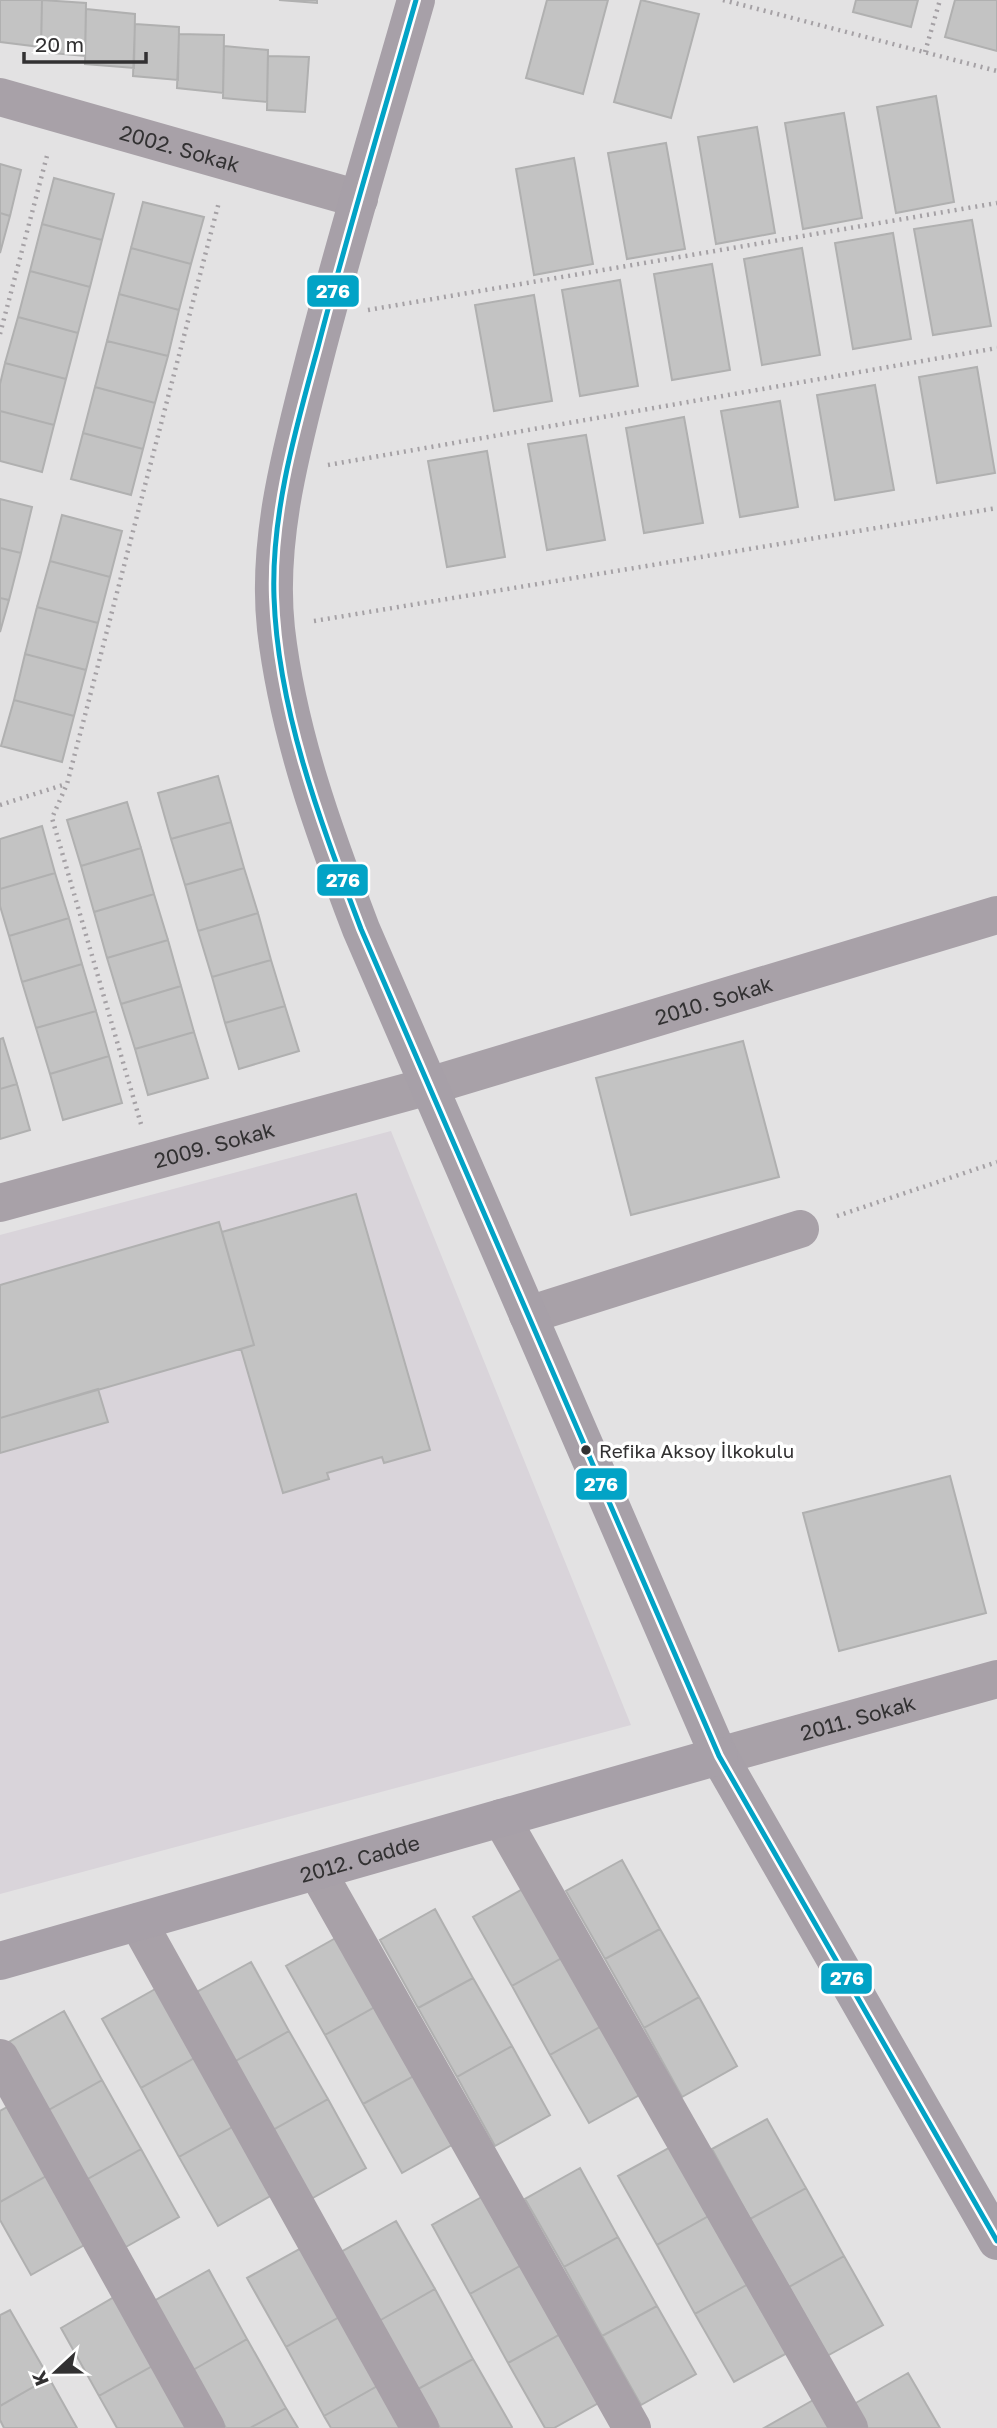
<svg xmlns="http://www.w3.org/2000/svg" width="997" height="2428" viewBox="0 0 997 2428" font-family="'Golos Text',sans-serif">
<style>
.built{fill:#d9d4da}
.building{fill:#c3c3c3;stroke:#b0b0b0;stroke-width:2}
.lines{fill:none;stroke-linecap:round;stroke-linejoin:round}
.path{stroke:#a5a1a5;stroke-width:4.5;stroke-dasharray:2 5;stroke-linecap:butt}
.street{stroke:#a8a1a8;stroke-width:38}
.secondary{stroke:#a7a0a8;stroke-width:38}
.bus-1-casing{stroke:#fff;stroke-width:10}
.bus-1{stroke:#02a3c6;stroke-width:5}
.bus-dot{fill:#323132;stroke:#fff;stroke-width:2.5}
.labels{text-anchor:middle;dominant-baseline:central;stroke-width:7;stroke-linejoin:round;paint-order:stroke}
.bus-label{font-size:19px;fill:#323132;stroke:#fff;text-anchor:start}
.street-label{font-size:21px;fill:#323132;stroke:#fff}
.line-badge{stroke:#fff;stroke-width:2.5}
.badge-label{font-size:19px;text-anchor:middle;font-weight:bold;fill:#fff}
</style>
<rect width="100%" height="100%" fill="#e3e2e3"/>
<path class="built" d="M391,1131L631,1725L0,1894V1235Z"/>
<path class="building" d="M0,0H42L41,47L0,42Z
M42,0L86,3L85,56L41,52Z
M279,0H317V3Z
M547,0H608L583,94L526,78Z
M641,0L699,14L671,118L614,102Z
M856,0H918L911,27L853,12Z
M955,0H997V51L945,37Z
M86,9L135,14L134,68L85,64Z
M135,24L179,27L178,80L133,76Z
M179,34L224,35L223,93L177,88Z
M224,46L268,50L267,102L223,98Z
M268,56L309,57L305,112L267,110Z
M936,96L954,202L896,213L877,107Z
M844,113L862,218L803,229L785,123Z
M757,127L775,233L716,244L698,137Z
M666,143L685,249L627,259L608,153Z
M574,158L593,264L534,275L516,169Z
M0,164L21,170L10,216L0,213Z
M54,178L114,194L102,240L42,224Z
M143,202L204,217L191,264L131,248Z
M0,213L10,216L0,253Z
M972,220L991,326L933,335L914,229Z
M42,224L102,240L90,287L30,271Z
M893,233L911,339L853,349L835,243Z
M131,248L191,264L179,310L119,294Z
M802,248L820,355L762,365L744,259Z
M712,264L730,370L672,380L654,274Z
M30,271L90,287L78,333L18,317Z
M620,280L638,386L580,396L562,290Z
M119,294L179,310L168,356L107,341Z
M534,295L552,401L494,411L475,305Z
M18,317L78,333L66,379L5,363Z
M107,341L168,356L155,403L95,387Z
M5,363L66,379L54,425L0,411V384Z
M977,367L995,473L937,483L919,377Z
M875,385L894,490L835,500L817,395Z
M95,387L155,403L143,449L83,433Z
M780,401L798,507L740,517L721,411Z
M0,411L54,425L42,472L0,461Z
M684,417L703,523L644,533L626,428Z
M83,433L143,449L131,495L71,479Z
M586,435L605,540L547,550L528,444Z
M487,451L505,557L447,567L428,461Z
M0,499L32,507L21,553L0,548Z
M62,515L122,531L110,577L50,561Z
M0,548L21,553L9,600L0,598Z
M50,561L110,577L98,623L37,607Z
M0,598L9,600L0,632Z
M37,607L98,623L86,670L25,654Z
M25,654L86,670L74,716L14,700Z
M14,700L74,716L62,762L1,746Z
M218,776L231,822L171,839L158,793Z
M127,802L141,848L81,866L67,820Z
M231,822L244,868L185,885L171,839Z
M42,826L55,873L0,889V839Z
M141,848L154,894L94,912L81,866Z
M244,868L258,913L198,931L185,885Z
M55,873L69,918L9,936L0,906V889Z
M154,894L168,940L107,958L94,912Z
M258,913L271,960L212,977L198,931Z
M69,918L82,964L22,982L9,936Z
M168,940L181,986L121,1004L107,958Z
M271,960L285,1006L225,1023L212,977Z
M82,964L96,1011L36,1028L22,982Z
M181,986L194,1032L135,1049L121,1004Z
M285,1006L299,1051L239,1069L225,1023Z
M96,1011L109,1056L50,1074L36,1028Z
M194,1032L208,1078L148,1095L135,1049Z
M3,1038L17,1084L0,1089V1039Z
M743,1041L779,1177L631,1215L596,1078Z
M109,1056L122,1103L63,1120L50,1074Z
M17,1084L30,1130L0,1139V1089Z
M356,1194L430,1450L384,1463L382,1457L327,1473L329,1479L283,1493L241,1349L254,1345L222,1232Z
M219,1222L254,1345L0,1418V1285Z
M98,1389L108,1422L0,1453V1418Z
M950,1476L986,1613L839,1651L803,1513Z
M622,1860L660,1929L605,1959L566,1891Z
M528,1886L567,1955L512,1986L473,1917Z
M435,1909L473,1978L418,2008L380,1940Z
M660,1929L699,1997L644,2028L605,1959Z
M341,1935L380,2004L325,2035L286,1966Z
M567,1955L605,2024L550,2055L512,1986Z
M251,1962L289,2031L234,2062L195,1993Z
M473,1978L512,2046L457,2077L418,2008Z
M157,1988L196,2057L141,2088L102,2019Z
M699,1997L737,2066L682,2097L644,2028Z
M380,2004L419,2073L363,2104L325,2035Z
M64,2011L102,2080L47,2111L9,2042Z
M605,2024L643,2093L589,2123L550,2055Z
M289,2031L328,2099L273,2130L234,2062Z
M512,2046L550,2115L495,2146L457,2077Z
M196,2057L234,2126L179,2157L141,2088Z
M419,2073L457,2142L402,2173L363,2104Z
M102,2080L141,2149L86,2180L47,2111Z
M328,2099L366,2168L311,2199L273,2130Z
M9,2106L48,2175L0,2202V2111Z
M767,2119L806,2188L750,2219L712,2149Z
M234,2126L272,2195L218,2226L179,2157Z
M674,2145L712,2214L657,2245L618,2176Z
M141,2149L179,2217L124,2248L86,2180Z
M580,2168L618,2237L564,2267L525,2199Z
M48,2175L86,2244L31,2275L0,2220V2202Z
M806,2188L844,2256L789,2287L750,2219Z
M487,2194L525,2263L470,2294L432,2225Z
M712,2214L750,2283L695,2314L657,2245Z
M396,2221L435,2289L379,2321L341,2252Z
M618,2237L657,2306L602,2336L564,2267Z
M303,2247L341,2316L286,2347L247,2278Z
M844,2256L883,2325L827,2356L789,2287Z
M525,2263L564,2332L508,2363L470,2294Z
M209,2270L247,2339L193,2370L154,2301Z
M750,2283L789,2352L734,2382L695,2314Z
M435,2289L473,2359L418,2389L379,2321Z
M116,2296L154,2365L99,2396L61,2328Z
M657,2306L696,2374L641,2405L602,2336Z
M10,2310L49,2378L0,2406V2315Z
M341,2316L379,2385L324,2416L286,2347Z
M564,2332L602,2401L554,2428H545L508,2363Z
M247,2339L286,2408L250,2428H226L193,2370Z
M473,2359L512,2427L511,2428H440L418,2389Z
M154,2365L189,2428H117L99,2396Z
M908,2373L940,2428H868L854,2404Z
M49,2378L77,2428H4L0,2420V2406Z
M379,2385L403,2428H331L324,2416Z
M815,2399L831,2428H764Z
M286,2408L298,2428H250Z"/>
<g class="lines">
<path class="path" d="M723,0L997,71
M925,52L940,0
M368,310L997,203
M0,334L48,152
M328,465L997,348
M314,621L997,508
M0,805L66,784
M141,1124L52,818L67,784L219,202
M837,1216L997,1162"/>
<g class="street">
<path id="s1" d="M0,97L359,199"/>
<path id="s2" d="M0,1203L429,1086L997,915"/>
<path d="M528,1315L800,1229"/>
<path id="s3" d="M719,1756L997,1679"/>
<path d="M501,1818L849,2428"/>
<path d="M317,1871L632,2428"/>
<path d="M138,1922L420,2428"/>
<path d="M0,2058L206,2428"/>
</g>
<g class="secondary">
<path d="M416,0C382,119 346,237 315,357C293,444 266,538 276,629C288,733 324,832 361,929L719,1756L997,2241"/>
<path id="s4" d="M0,1961L719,1756"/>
</g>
<g class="bus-1-casing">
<path id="bus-1" d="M416,0C383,116 348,231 318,347C296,428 271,513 274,597C278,712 321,823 361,929L719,1756L997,2241"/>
</g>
<use href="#bus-1" class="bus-1"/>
</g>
<circle class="bus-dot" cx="586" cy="1450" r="6"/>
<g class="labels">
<g class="bus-label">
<text x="599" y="1450">Refika Aksoy İlkokulu</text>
</g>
<g class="street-label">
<text stroke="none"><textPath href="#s1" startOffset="187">2002. Sokak</textPath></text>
<text stroke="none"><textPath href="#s2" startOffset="742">2010. Sokak</textPath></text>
<text stroke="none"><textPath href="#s2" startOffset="222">2009. Sokak</textPath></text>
<text stroke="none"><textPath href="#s3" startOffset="144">2011. Sokak</textPath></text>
<text stroke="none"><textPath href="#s4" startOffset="374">2012. Cadde</textPath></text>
</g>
</g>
<g class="line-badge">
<rect x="306" y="274" width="54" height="34" rx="7" fill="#02a3c6"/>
<rect x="316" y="863" width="53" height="34" rx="7" fill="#02a3c6"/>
<rect x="575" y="1467" width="53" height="34" rx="7" fill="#02a3c6"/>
<rect x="820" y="1962" width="53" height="33" rx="7" fill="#02a3c6"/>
</g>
<g class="badge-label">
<text x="333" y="298">276</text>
<text x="343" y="887">276</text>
<text x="601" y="1491">276</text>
<text x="847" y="1985">276</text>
</g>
<g transform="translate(56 2372) rotate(248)" stroke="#ffffff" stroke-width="5" paint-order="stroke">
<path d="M0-5L12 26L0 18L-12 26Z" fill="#323132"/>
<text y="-10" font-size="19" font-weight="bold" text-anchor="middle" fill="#323132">K</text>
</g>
<path d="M24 52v10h122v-10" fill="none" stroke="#323132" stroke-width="3.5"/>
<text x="35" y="52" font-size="21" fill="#323132" stroke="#ffffff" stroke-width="5" paint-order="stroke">20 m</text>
</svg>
